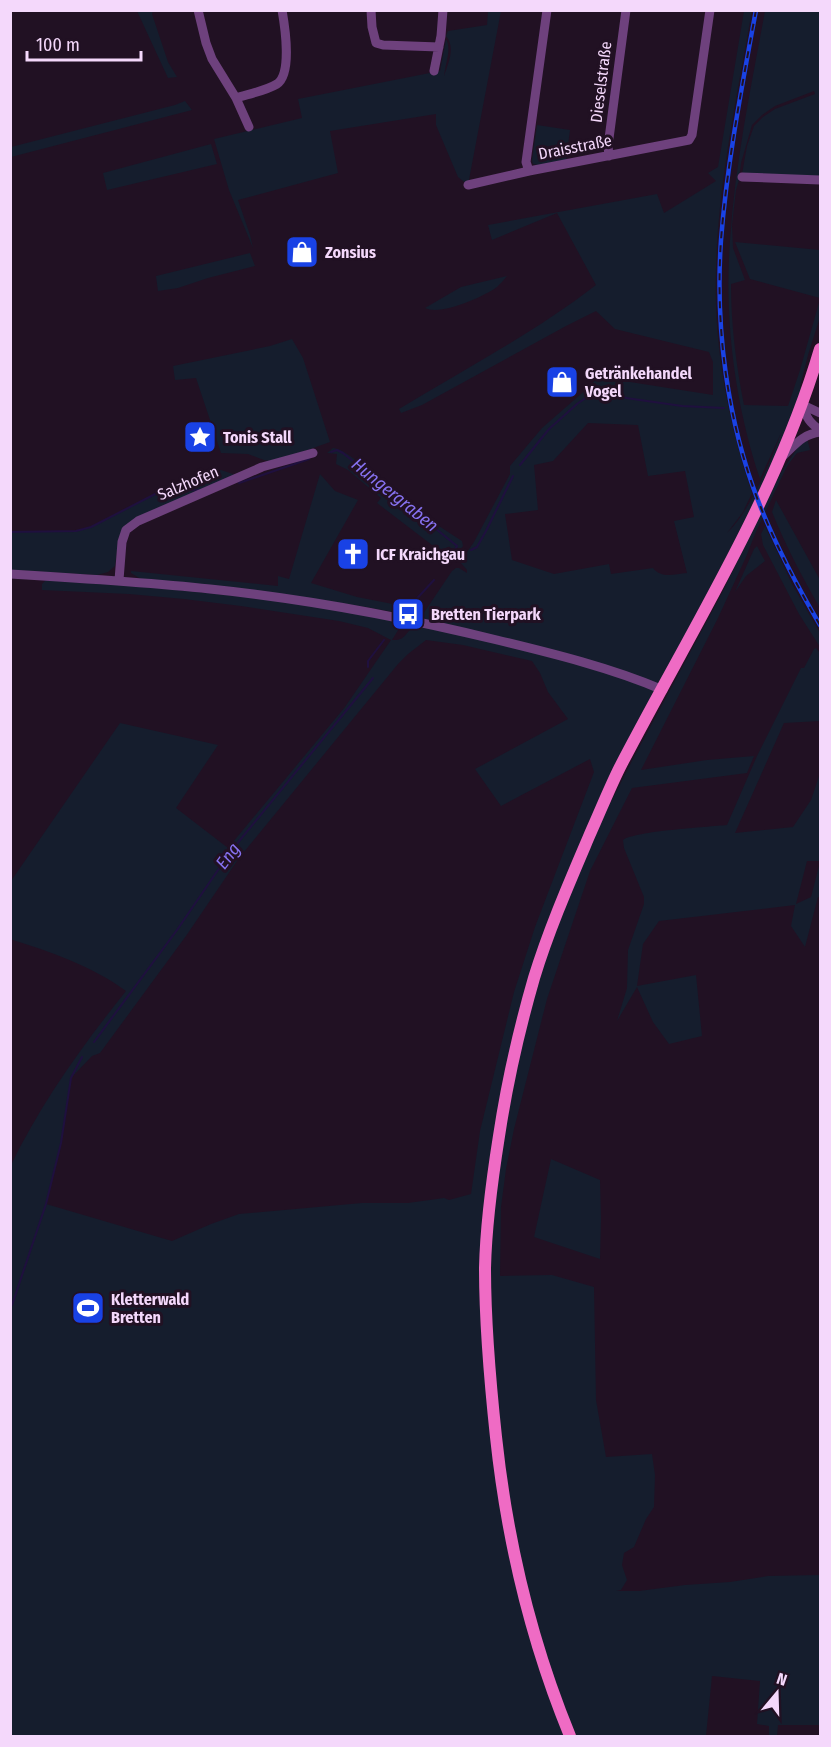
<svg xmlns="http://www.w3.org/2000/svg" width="831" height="1747" viewBox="0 0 831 1747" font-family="'Fira Sans Condensed',sans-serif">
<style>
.green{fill:#151d2d;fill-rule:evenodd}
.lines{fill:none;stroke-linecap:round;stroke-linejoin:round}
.stream{stroke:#1f103e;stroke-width:2}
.minor{stroke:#6e417d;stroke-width:9}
.major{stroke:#ef6bc4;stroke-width:12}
.rail-casing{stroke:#1942e5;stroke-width:4.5}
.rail{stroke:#211123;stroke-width:2;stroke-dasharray:7;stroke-linecap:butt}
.labels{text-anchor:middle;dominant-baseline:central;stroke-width:6;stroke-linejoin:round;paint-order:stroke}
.street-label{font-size:16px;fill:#f4d8fb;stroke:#211123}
.poi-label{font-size:16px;font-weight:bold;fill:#f4d8fb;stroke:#211123;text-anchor:start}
.water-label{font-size:18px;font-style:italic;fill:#8671ef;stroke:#211123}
</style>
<rect width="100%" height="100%" fill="#211123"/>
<path class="green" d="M752,10C735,108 713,206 716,305C718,370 732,433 752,493L743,512L727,533C750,511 770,463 781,433L760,479C735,404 724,320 730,241C735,163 751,87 765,11H820V179L742,174L747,146L754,126L763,117L775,109L815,94L814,91L775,106L762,115L752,125L741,163L739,180L736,190L732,225L733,248L745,280L731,284C731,324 736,365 744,405L788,406L800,370L820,299V317L808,355L800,387L808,390L803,405L694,622L571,880L634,757L722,593L780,474L800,444L807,438L810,450L797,453L787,466L755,534L746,557L718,618L641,770L707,760L754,756L747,773L632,788L590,871L547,999L514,1129L506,1169L501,1207L500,1276L552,1275L594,1287L596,1400L606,1457L652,1454L655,1475L654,1507L646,1519L634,1547L624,1553L622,1565L627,1580L621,1590L616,1591H639L685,1585L730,1582L768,1576L820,1575V1725H778L777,1736H769V1726L757,1724L760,1681L712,1676L706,1736H11L10,1167C41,1103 82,1046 126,991C92,966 51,952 10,939L11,881L120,723L218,745L176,808L228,848L345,707L391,640L368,628L339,621L241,606L184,599L129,594L42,590V584L46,580L121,584L303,603L396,621L400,627L392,640C406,641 404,633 415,626L452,571L456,568H459L467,573V570L460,562L474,542L510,474V466L542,428L589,387L598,377L713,395V362L709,352L615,329L596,311L566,326L422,405L401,413L399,409C465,369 534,333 596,285L557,213L492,240L488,225L657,194L664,213L716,181L708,173L718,167L744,11ZM588,423L638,425L648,476L685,471L694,517L674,521L687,573C674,574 662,579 653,568L611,574L609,564L554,574L512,560L505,514L538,510L534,465L553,461ZM426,640L463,645L532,661L540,673L548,692L568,719L475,769L501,806L590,759L594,772L535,927L514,992L480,1131L471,1194L449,1200L444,1198L408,1203H362L239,1214L211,1224L172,1241L46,1204L61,1143L71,1078L92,1056L100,1053L186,936L239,858L398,664L408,654Z
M137,11H153L152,14L168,62L177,77L168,78Z
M488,11H501L468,185L458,177L436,125V114L330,131L338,173L238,200L250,235L253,248L229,190L214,139L302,118L298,99L440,71L446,39C452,49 445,65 444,76C448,63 456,48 446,36L448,31L487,25Z
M185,101L192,110L11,157V147L175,105Z
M537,125L570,130L566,160L538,165L533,164L532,160Z
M211,144L217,164L107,190L103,173Z
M735,242L820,250V298L750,279Z
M250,253L255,266L208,278L178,288L158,291L156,276Z
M507,276C504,280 500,284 497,287C483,297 441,316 425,308L461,287Z
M292,339L303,358L330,442L274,462L264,460L248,454L221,453L196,378L175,380L173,366L270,346Z
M333,448C348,449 372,476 385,486C410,506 435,524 462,541L463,546L451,563L447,561L449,558L377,503L381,498L348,470L336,464L337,454L327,453Z
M221,470L236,475L147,516L118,542L115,566L108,572L97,575L11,570L10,532L76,531L91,527L161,491Z
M320,474L335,491L358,500L311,583L357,597L413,608V612L405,614C317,598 230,586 141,579L131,573V571L278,586V576L289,579Z
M776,500L820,580V608C802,577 785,544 772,512Z
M765,526L792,584L820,633V647L799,614L763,545L761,534Z
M757,546L765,561L746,576L735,592L754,549Z
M816,648L820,653V721L784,723L735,833L793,827L811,800L820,773V861H807L796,904L811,897L820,862V897H818L805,947L791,926L795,905L659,921L643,944L637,986L696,975L702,1036L669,1044L653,1022L637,987L617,1021L627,988L628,950L644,904V897L624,848L623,840C635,831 707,827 727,825L757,756L801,668H804L814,649Z
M551,1159L600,1180L601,1219L600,1259L534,1237Z"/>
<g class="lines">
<path class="stream" d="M331,452L337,450L343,453L457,546L449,560
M520,465L549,429L577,404L597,390L608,388L626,398L682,406L724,408
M239,483L309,459
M10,532L76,531L91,527L161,491L198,490
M471,550L477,547L486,531L513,476
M410,606L434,580
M368,667V661L384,640
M94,1042L177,930L231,851L373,678
M12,1305L46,1204L61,1143L71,1078L82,1057"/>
<path class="minor" d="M198,10L206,43L212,59L236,98L249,127
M371,10L372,27L376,43L383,45L439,47
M434,71L441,36L443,10
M236,98C249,94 265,91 277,84C292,74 285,27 282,10
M609,156L608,146L626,10
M529,171L526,162L547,10
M742,177L820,180
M468,185L529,171L689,140L692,135L710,10
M803,405C806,418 810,423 820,430
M803,405L820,413
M783,456C795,445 803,434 820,432
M10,574C77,578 144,582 210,589C307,599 403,617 497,640C551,653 612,668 663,690
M119,580L122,542L126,530L138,521L262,467L313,453"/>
<path class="major" d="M570,1736C531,1641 507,1540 496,1437C490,1381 485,1325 485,1268C486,1224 492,1180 499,1136C507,1083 519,1030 534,978C549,929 570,881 590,834C600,812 609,789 620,767C691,630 776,498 820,349"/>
<g class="rail-casing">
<path id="rail" d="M756,10C742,86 727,163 721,240C715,327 727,421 759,503C776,546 797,586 820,625"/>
</g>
<use href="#rail" class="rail"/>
</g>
<defs>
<g id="shop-square" transform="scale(1.725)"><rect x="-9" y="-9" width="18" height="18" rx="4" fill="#1942e5" stroke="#211123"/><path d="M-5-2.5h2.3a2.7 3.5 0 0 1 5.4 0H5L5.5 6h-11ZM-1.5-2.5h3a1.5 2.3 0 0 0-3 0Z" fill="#fff"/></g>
<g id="sight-square" transform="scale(1.725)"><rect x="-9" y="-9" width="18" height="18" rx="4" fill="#1942e5" stroke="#211123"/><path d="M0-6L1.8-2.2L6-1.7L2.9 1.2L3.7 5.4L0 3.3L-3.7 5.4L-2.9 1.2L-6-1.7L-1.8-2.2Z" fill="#fff"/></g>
<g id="church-square" transform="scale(1.725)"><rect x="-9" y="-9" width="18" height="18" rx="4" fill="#1942e5" stroke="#211123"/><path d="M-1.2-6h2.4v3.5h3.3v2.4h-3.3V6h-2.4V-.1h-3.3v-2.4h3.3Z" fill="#fff"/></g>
<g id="bus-square" transform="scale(1.725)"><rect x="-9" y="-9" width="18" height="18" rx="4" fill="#1942e5" stroke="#211123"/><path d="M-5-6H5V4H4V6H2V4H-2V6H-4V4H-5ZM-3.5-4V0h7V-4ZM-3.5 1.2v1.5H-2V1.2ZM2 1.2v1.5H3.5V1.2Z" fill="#fff"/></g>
<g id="stadium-square" transform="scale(1.725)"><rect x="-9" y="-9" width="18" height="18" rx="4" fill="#1942e5" stroke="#211123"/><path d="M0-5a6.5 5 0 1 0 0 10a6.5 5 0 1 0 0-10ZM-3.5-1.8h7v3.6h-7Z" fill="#fff"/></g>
</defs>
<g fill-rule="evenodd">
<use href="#shop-square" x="302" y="252"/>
<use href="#shop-square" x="562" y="382"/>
<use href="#sight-square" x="200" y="437"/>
<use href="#church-square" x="353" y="554"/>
<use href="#bus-square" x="408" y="614"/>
<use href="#stadium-square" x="88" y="1308"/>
</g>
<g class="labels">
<g class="street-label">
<text transform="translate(601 82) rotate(-83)">Dieselstraße</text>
<text transform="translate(575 147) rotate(-11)">Draisstraße</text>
<text transform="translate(188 483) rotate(-23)">Salzhofen</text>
</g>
<g class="poi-label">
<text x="325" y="252">Zonsius</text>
<text x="585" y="373">Getränkehandel<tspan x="585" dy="18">Vogel</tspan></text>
<text x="223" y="437">Tonis Stall</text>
<text x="376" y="554">ICF Kraichgau</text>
<text x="431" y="614">Bretten Tierpark</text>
<text x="111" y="1299">Kletterwald<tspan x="111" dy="18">Bretten</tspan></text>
</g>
<g class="water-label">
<text transform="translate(395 495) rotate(39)">Hungergraben</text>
<text transform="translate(228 856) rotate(-53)">Eng</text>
</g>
</g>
<rect width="831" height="1747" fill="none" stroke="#f4d8fb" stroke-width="24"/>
<g transform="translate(777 1693) rotate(19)" stroke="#211123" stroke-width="4.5" paint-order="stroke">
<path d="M0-4.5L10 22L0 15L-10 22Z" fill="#f4d8fb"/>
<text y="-9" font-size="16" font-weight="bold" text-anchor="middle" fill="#f4d8fb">N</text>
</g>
<path d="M27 51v9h114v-9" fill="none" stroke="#f4d8fb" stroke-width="3"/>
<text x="36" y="51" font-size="18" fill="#f4d8fb" stroke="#211123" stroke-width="4.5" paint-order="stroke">100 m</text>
</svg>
